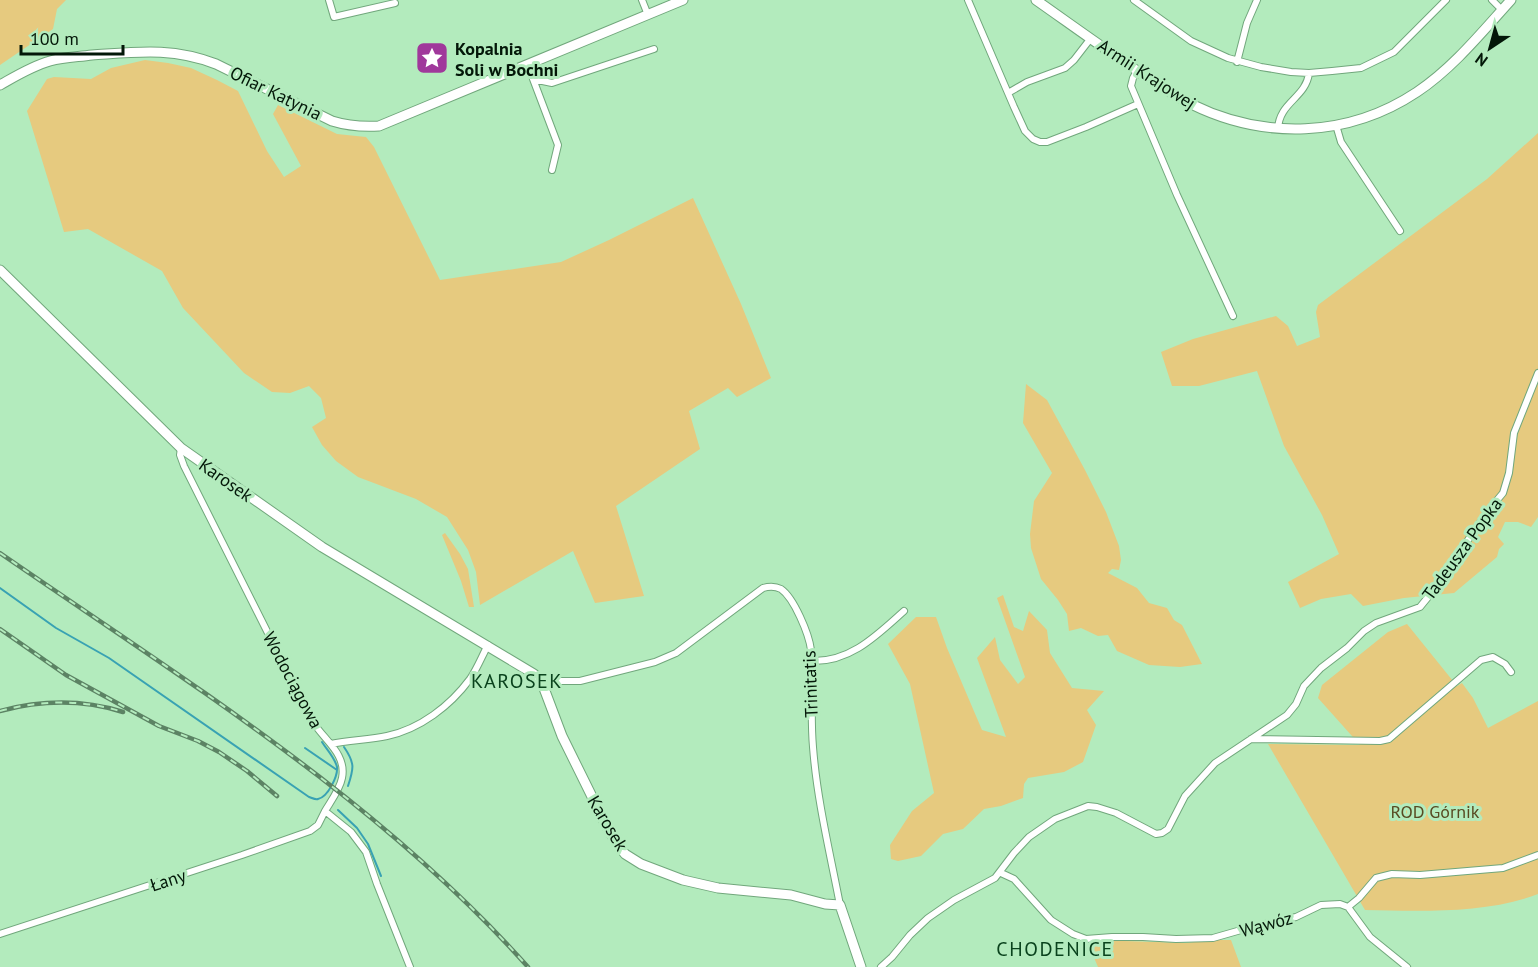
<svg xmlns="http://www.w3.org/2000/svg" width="1538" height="967" viewBox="0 0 1538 967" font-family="'PT Sans',sans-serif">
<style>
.green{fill:#e6ca7f}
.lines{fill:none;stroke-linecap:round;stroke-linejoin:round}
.stream{stroke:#39a2b3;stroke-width:2}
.street-casing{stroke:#71a77c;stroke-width:8}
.secondary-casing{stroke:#71a77c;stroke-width:11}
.street{stroke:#fff;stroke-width:6}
.secondary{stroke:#fff;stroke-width:9}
.rail-casing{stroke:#5c8364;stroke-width:4.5}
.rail{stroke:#b3ebbd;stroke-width:2;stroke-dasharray:7;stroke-linecap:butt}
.labels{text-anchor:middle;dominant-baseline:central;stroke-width:6;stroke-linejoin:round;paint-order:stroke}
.poi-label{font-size:18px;font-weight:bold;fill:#031708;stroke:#b3ebbd;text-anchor:start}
.street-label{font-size:18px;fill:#031708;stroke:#b3ebbd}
.park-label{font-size:18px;fill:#584a22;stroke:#b3ebbd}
.neighbourhood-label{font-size:20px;letter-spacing:1.5px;fill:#0a431d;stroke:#b3ebbd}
</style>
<rect width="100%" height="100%" fill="#b3ebbd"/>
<path class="green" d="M0,0H66L57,9L53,29L0,65Z
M145,60L168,63L191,68L217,80L238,91L267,151L284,177L301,166L273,114L278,105L337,134L366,137L374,147L440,280L561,262L609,240L693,198L741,304L771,378L737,397L728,388L689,411L700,449L616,506L644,596L595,603L573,551L480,605L476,572L468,550L447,517L416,499L358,477L336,461L322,445L312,427L326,418L321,398L309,386L290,393L272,392L244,373L183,308L162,271L88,229L64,232L27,111L47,79L54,77L91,79L111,68Z
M1538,133V517L1531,527L1518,522H1505L1498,537L1504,544L1499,549L1497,557L1454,593L1404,598L1363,606L1351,594L1321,599L1300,608L1288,582L1339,554L1322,515L1284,446L1257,371L1199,386H1172L1161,352L1193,339L1276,316L1288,326L1297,346L1320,337L1316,312L1318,305L1487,179Z
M1026,384L1047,400L1085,470L1106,512L1119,546L1121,560L1119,570L1112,569L1108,573L1137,588L1149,603L1167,608L1174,620L1182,625L1202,664L1180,667L1149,665L1117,651L1108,635L1098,636L1081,628L1069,631L1067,614L1058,600L1041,579L1031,548L1030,534L1034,501L1052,473L1023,423Z
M445,533L460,554L468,569L474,607H469L461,581L442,535Z
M1003,595L1014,627L1023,631L1029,611L1047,630L1050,653L1072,688L1104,691L1087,710L1096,725L1083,762L1064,772L1028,778L1024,784L1023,798L1001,806L984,809L963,829L943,834L921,856L898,861L891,859L890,845L912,811L934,793L910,684L888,644L916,617H936L947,648L982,730L1006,737L977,658L995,637L1000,660L1018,684L1025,677L997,598Z
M1407,624L1457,686L1462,683L1473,698L1488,728L1538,701V894C1486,914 1420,911 1365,910L1268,744L1360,745L1318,698L1322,685L1388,632Z
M1094,940L1186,943L1209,940H1231L1241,967H1098L1092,953Z"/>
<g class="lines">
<path class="stream" d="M0,588L56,628L109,658L309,797C312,798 316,800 318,799C328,797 338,776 337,767C335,758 327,750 322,742
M344,747C355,763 354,768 348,786
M305,748L337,770
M338,810L357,828L368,844L381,876"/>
<g class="street-casing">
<path id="street" d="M329,0L334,17L395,3
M642,0L648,15
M968,0L1014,107L1025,131L1033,139L1040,142H1047L1086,127L1138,104
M1134,0L1191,41L1228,58L1261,67L1291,72L1309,73L1332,71L1361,68L1394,52L1446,0
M1492,0L1502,10
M1237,62L1247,23L1257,0
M528,64L533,79L552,83L654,49
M1137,71L1133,78L1131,86L1177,195L1233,316
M533,79L558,145L552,170
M1008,93L1027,82L1065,68L1074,60L1091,38
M1336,125L1341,142L1400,231
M1278,129C1279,102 1306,98 1309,73
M181,448L180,455L184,466L304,705C307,711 309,717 313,722C324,740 347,754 342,778C340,789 331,801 325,811L351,832L366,852L377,884L410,967
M812,661C851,662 877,635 904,611
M542,683L553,681H580L655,662L676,653L763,588C770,586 775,586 781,589C794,598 809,634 811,650C813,661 812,672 812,682C812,704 811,725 813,747C817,800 830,853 840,905
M1251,739L1380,741L1389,739L1481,660L1493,657L1505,664L1511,672
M331,744C349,740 368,740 387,736C420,729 450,706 470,679C477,669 482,656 488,645
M1001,873L1014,879L1051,920L1073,934L1086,939L1112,937H1143L1176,939L1213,938L1255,926L1296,917L1321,905L1340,904L1348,907L1359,898L1376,878L1392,874L1420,875L1503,868L1538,855
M1348,907L1370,937L1407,967
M0,934L242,855L310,831L318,825L325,811
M881,967L892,957L910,935L928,918L954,900L995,878L1014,853L1029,837L1055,819L1088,806L1097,807L1116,813L1156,834L1162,833L1168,829L1185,796L1215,763L1287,715L1296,704L1304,686L1321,668L1347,648L1364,631L1376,623L1420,607L1433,591L1488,511L1503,493L1509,473L1514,433L1538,373"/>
</g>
<g class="secondary-casing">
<path id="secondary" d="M1036,0C1073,26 1110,53 1148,78C1163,87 1176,97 1191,104C1264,140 1348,138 1417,92C1453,68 1482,32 1511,0
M0,85C16,76 32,66 50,61C64,57 78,57 92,55C137,52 172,47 216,64L332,121C348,126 362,127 379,126L683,0
M0,270L181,448L322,547L534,674L542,683L562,736L604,821L615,841L625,854L641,864L683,880L718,888L791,895L825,904L840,905L861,967"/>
</g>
<use href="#street" class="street"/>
<use href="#secondary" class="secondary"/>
<g class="rail-casing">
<path id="rail" d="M0,553C184,680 378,799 528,967
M0,629L66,675L159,726L198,741L219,752L247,771L277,796
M0,711C41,700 82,699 123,712"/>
</g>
<use href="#rail" class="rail"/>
</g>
<defs>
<g id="sight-square" transform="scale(1.725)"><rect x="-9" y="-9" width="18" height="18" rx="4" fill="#a0389b" stroke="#b3ebbd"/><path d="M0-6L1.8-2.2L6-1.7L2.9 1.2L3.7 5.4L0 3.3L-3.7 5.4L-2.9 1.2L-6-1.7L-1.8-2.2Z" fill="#fff"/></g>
</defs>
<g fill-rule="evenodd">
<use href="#sight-square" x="432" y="58"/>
</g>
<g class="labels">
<g class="poi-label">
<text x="455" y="48">Kopalnia<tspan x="455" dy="21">Soli w Bochni</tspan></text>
</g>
<g class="street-label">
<text transform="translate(1147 74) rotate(33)">Armii Krajowej</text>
<text transform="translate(276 93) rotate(26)">Ofiar Katynia</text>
<text transform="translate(226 480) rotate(35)">Karosek</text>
<text transform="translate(1462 549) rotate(-54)">Tadeusza Popka</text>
<text transform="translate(293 680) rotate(62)">Wodociągowa</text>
<text transform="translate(810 684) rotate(-92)">Trinitatis</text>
<text transform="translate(608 823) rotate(59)">Karosek</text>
<text transform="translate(168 880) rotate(-18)">Łany</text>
<text transform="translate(1266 924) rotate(-15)">Wąwóz</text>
</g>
<g class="park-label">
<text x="1435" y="811">ROD Górnik</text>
</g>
<g class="neighbourhood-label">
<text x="517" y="681">KAROSEK</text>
<text x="1055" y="949">CHODENICE</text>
</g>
</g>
<g transform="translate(1490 48) rotate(216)" stroke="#b3ebbd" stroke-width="4.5" paint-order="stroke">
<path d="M0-4.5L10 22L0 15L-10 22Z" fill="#031708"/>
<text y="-9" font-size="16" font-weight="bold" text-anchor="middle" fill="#031708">N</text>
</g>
<path d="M21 45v9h102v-9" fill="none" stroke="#031708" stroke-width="3"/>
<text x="30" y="45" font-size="18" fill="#031708" stroke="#b3ebbd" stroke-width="4.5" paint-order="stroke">100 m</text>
</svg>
